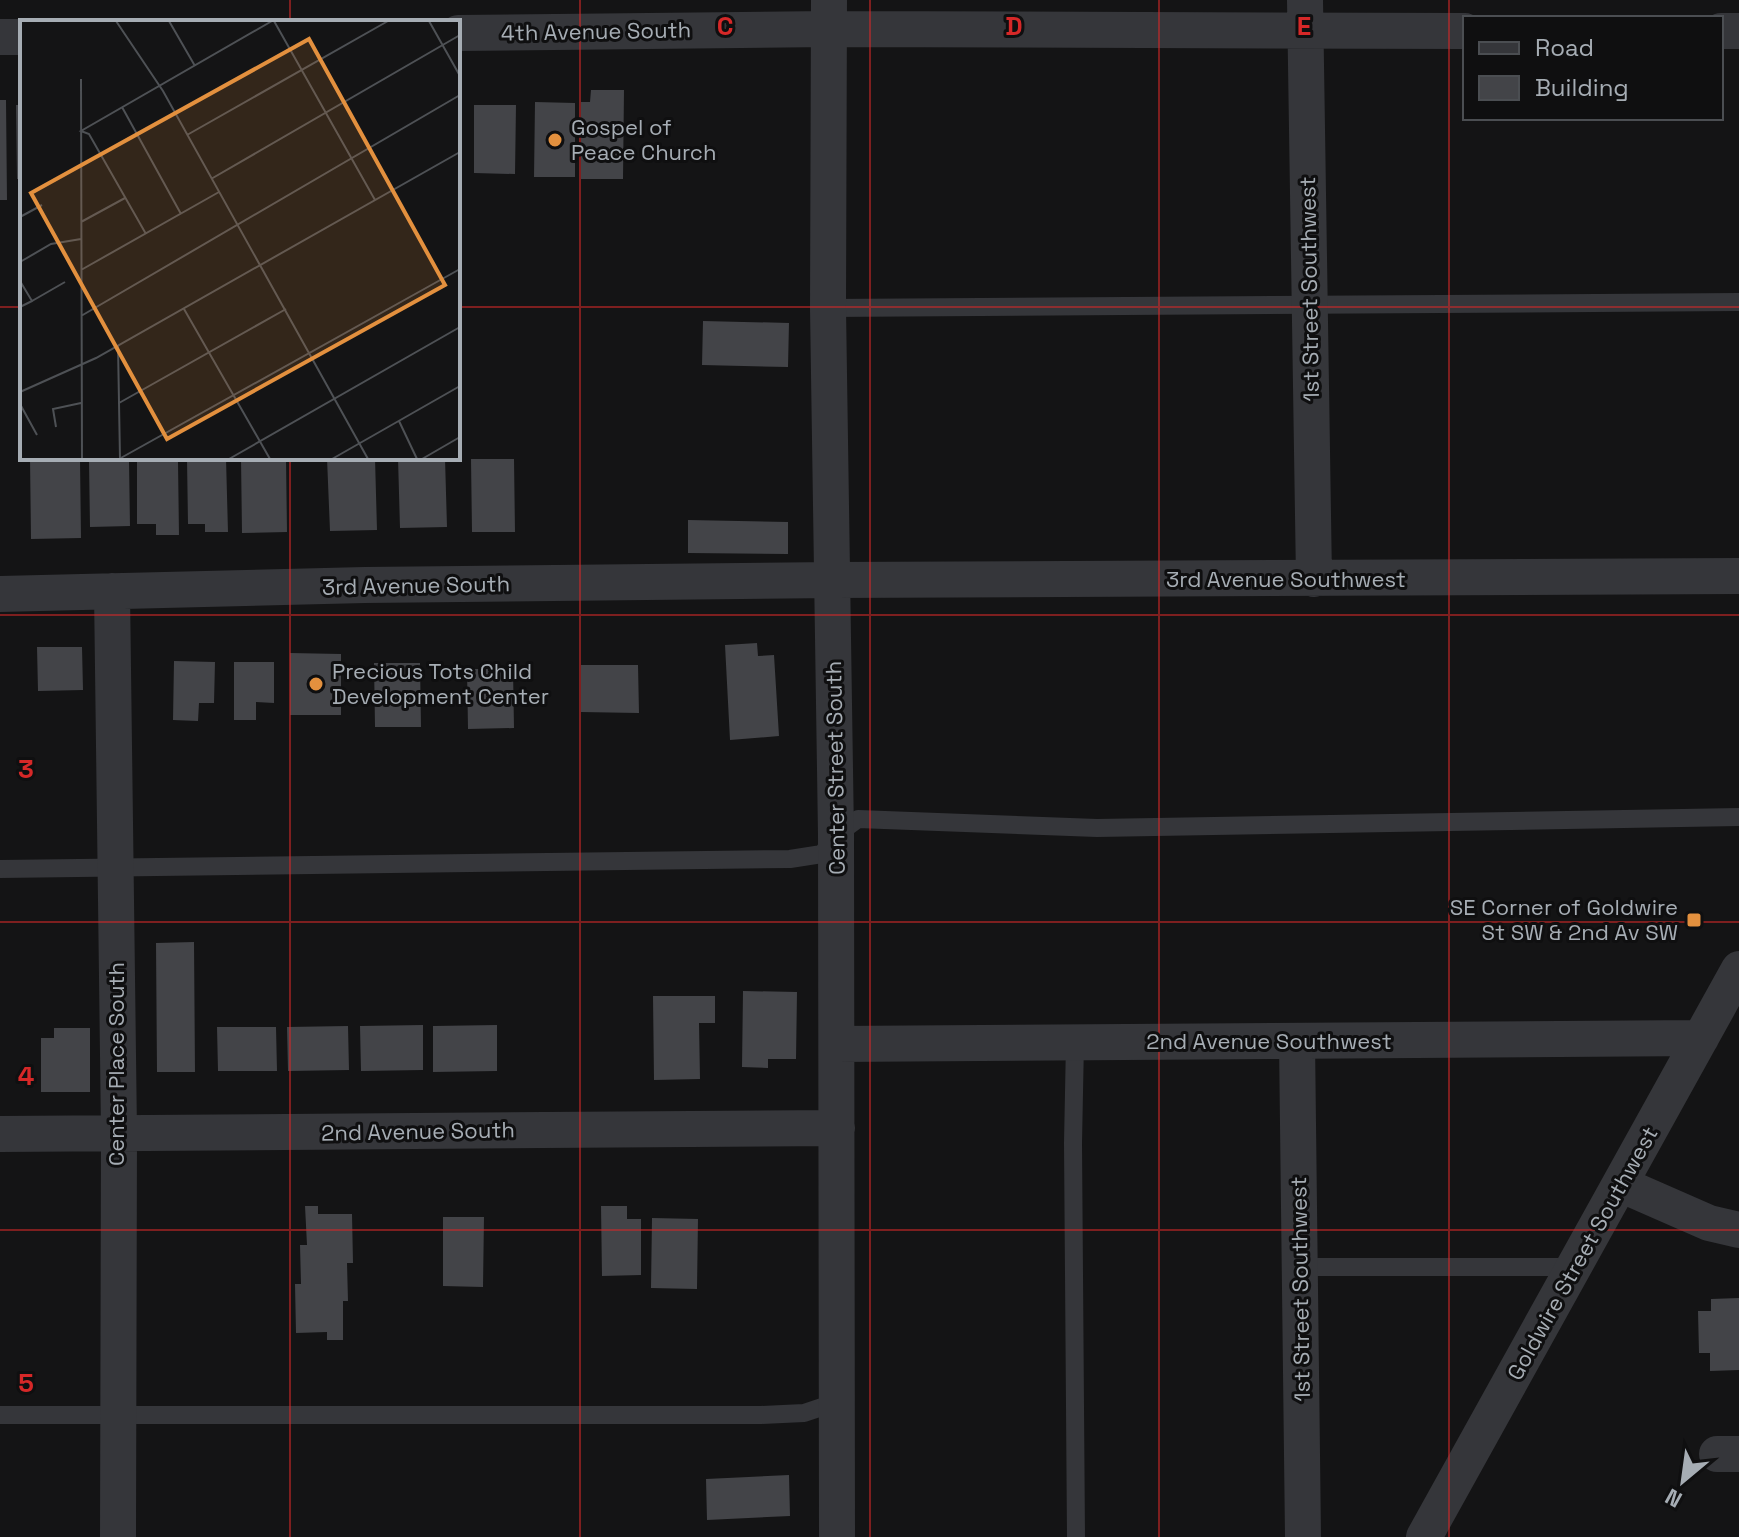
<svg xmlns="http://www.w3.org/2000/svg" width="1739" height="1537" viewBox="0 0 1739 1537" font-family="'Space Grotesk',sans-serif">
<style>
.building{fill:#434448}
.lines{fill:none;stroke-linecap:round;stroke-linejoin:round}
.service{stroke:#35363a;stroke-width:18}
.minor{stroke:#35363a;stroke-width:36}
.grid{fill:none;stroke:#d62828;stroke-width:2;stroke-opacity:0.55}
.poi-dot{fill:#e3903e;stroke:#0f0f10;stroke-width:3}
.labels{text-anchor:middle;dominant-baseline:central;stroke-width:6;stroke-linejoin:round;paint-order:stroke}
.street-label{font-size:22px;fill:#a6adb4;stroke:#0f0f10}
.poi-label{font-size:22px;fill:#a6adb4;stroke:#0f0f10;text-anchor:start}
.inset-road{fill:none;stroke:#4e5155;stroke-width:2}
.view{fill:#e3903e;fill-opacity:0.15;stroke:#e3903e;stroke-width:4}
.inset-edge{fill:none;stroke:#a6adb4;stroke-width:4}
.grid-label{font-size:26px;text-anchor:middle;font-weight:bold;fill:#d62828;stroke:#0f0f10;stroke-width:6;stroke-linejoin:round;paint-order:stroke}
</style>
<rect width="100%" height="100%" fill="#141415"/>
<path class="building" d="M591,90H624L623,179H581V102H590Z
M0,100H6L7,200H0Z
M535,102L575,103V177H534Z
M16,105H22V179H17Z
M474,105H516L515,174L474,173Z
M703,321L789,323L788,367L702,365Z
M30,458H80L81,538L31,539Z
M226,458L228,532H205V524H188L187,459Z
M241,458H286L287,532L242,533Z
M327,458H375L377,530L330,531Z
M398,458H445L447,527L400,528Z
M471,459H514L515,532H472Z
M89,461H129L130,526L90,527Z
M137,462H178L179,535H156V524H137Z
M688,520L788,522V554L688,553Z
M757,643L758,656L774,655L779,736L730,740L725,645Z
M37,647H82L83,690L38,691Z
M290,653L341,654V715H290Z
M174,661L215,662L214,703H199L198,721L173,720Z
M234,662H274V703L256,702V720H234Z
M374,663H420L421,727H375Z
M581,665H638L639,713L581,712Z
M467,669H513L514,728L468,729Z
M194,942L195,1072H157L156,943Z
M743,991L797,992L796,1059H768V1068L742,1067Z
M653,996H715V1023H699L700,1079L654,1080Z
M423,1025V1070L361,1071L360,1026Z
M497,1025V1071L433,1072V1026Z
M348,1026L349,1070L288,1071L287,1027Z
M217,1027H276L277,1071H218Z
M54,1028H90V1092H41V1038H54Z
M305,1206H318V1214H352L353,1263H347L348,1301H343V1340H327V1332L296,1333L295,1284H301L300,1245H307Z
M601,1206H627V1219H641V1275L602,1276Z
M443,1217H484L483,1287L443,1286Z
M652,1218L698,1219L697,1289L651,1288Z
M1739,1298V1370L1710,1371V1353H1699L1698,1311H1711V1299Z
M789,1475L790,1516L707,1520L706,1479Z"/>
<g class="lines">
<path class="service" d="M828,308L1739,302
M0,869L790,859L822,854L836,835L858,819L1097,828L1739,817
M1075,1042L1073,1143L1076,1537
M1300,1267H1575
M0,1415H761L804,1413L837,1402"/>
<path class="minor" d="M829,0L828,308L836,835L837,1537
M1305,0L1314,579
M1721,31H1739
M458,33L829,29L1465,31
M0,37H22
M112,591L119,1132L118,1537
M0,594L365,585L833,580L1739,576
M1297,1041L1303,1537
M837,1044L1701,1038
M0,1134L837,1128
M1620,1184L1709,1223L1739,1230
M1717,1454H1739
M1424,1537L1739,969"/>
</g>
<path class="grid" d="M290,0V22M580,0V1537M870,0V1537M1159,0V1537M1449,0V1537M0,307H22M458,307H1739M290,458V1537M0,615H1739M0,922H1739M0,1230H1739"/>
<g class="poi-dot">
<circle cx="555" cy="140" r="8"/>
<circle cx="316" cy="684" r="8"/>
<rect x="1686" y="912" width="16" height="16" rx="4"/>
</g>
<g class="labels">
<g class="street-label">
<text transform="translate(596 31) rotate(-1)">4th Avenue South</text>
<text transform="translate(1309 289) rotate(-91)">1st Street Southwest</text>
<text x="1286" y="579">3rd Avenue Southwest</text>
<text transform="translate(416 585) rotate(-1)">3rd Avenue South</text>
<text transform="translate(835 768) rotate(-91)">Center Street South</text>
<text x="1269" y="1041">2nd Avenue Southwest</text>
<text transform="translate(116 1064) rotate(-90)">Center Place South</text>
<text transform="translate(418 1131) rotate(-1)">2nd Avenue South</text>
<text transform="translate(1582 1253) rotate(-61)">Goldwire Street Southwest</text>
<text transform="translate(1300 1289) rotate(-91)">1st Street Southwest</text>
</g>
<g class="poi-label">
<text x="571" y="127">Gospel of<tspan x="571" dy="25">Peace Church</tspan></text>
<text x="332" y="671">Precious Tots Child<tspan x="332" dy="25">Development Center</tspan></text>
<text x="1678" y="907" text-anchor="end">SE Corner of Goldwire<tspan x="1678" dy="25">St SW &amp; 2nd Av SW</tspan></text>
</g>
</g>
<g transform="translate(20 20)">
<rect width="440" height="440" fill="#141415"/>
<path class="inset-road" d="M96,1L143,71L348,439M149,1L175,46M254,1L355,180M409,1L440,56M61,59L62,439M102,87L161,194M167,115L368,1M191,159L440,15M0,197L22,185M61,202L105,178M126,214L69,114L61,111L252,1M0,242L31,224L61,219M61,250L199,172M0,261L12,281L0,287M12,281L45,262M164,289L250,439M61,296L440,75M98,326L100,439M0,372L76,338L440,132M99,383L266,289M0,384L17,415M379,401L397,439M36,407L33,389L61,383M99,439L440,249M209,439L440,307M312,439L440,366M402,439L440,417"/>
<path class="view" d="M289,19L425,265L147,419L11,173Z"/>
<rect width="440" height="440" class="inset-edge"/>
</g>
<g class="grid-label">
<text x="725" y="35">C</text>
<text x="1014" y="35">D</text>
<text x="1304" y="35">E</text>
<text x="26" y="778">3</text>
<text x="26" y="1085">4</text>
<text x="26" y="1392">5</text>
</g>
<rect x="1463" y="16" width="260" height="104" fill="#0f0f10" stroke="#4b4e52" stroke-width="2"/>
<rect x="1479" y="42" width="40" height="12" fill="#35363a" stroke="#4b4e52" stroke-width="2"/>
<text x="1535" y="56" font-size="24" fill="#a6adb4">Road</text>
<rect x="1479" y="76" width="40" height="24" fill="#434448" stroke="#4b4e52" stroke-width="2"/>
<text x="1535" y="96" font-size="24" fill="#a6adb4">Building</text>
<g transform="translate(1683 1481) rotate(209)" stroke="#0f0f10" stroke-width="6" paint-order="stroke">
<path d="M0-6L14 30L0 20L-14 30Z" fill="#a6adb4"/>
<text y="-12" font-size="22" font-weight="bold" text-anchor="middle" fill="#a6adb4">N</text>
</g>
</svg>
